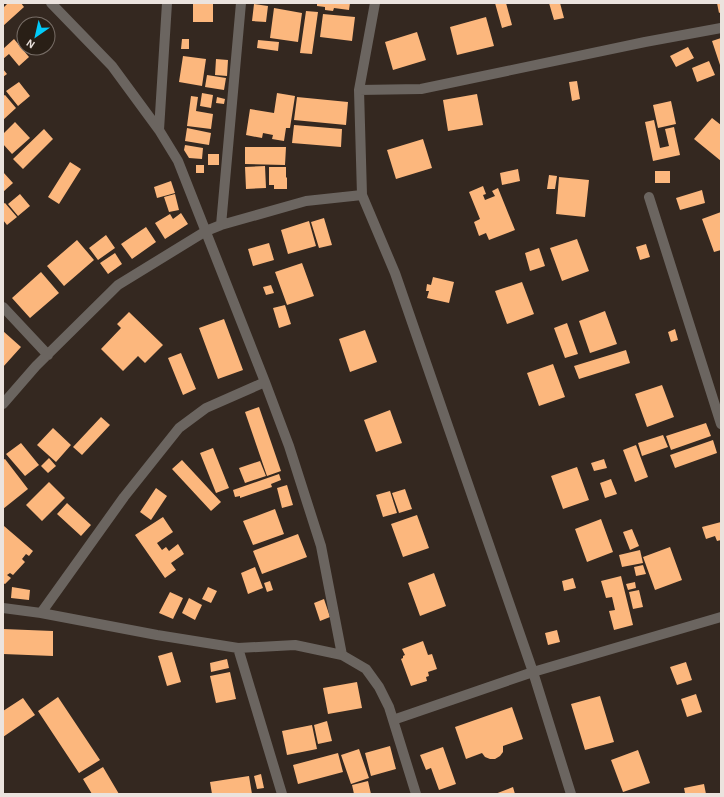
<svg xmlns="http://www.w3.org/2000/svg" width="724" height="797" viewBox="0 0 724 797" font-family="'Alegreya Sans',sans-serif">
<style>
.building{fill:#fcb77d}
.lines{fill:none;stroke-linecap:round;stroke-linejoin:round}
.street{stroke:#6b6560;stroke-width:10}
</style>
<rect width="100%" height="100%" fill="#342820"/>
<path class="building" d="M8,3H21L24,7L3,26V8Z
M193,3H213V22H193Z
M317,3H350L349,10L334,8L333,11L325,10V7L317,6Z
M495,3H506L512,25L502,28Z
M549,3H560L564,18L554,20Z
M717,3H721V12L719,13Z
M254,4L268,6L266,22L252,21Z
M274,8L302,13L298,42L270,38Z
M306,11L318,12L312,54L300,53Z
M323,14L355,17L352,41L320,37Z
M486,17L494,46L457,55L450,27Z
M417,32L426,60L393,70L385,42Z
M721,38V64L720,65L712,41Z
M14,39L29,57L19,66L9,54L3,59V49Z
M182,39H189V49H181Z
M258,40L279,42L278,51L257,48Z
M688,47L694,58L676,67L670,56Z
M183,56L206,59L202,86L179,82Z
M216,59L228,60L227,76L215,75Z
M709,61L715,75L697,82L692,68Z
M3,69L7,74L3,77Z
M207,75L226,78L224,90L205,87Z
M577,81L580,99L572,101L569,82Z
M19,82L30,96L18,106L6,91Z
M202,93L213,95L211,108L200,106Z
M277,93L295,96L290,128H286L284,141L272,139L273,135L263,133L262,138L246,135L250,109L274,113Z
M477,94L483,125L448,131L443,100Z
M5,95L16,108L3,120V96Z
M191,96L198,97L196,111L213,114L211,129L187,126Z
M217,97L225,99L224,104L216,103Z
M297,97L348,102L346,125L294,120Z
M671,101L676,124L658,128L653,105Z
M712,118L721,125V161L694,139Z
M654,120L660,148L669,146L665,129L674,127L680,155L653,161L645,122Z
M15,122L30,138L12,154L3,144V134Z
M294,125L342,129L341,147L292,143Z
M187,128L211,133L209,145L185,141Z
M44,129L53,139L23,169L13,159Z
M423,139L432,168L396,179L387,150Z
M185,145L203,148L202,159L189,158L184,150Z
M245,147H286L285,165L245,164Z
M208,154H219V165H208Z
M70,162L81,169L59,204L48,197Z
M196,165H204V173H196Z
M265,166L266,188L246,189L245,167Z
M269,167H286V177L287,178V189H274V185H269Z
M518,169L520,181L502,185L500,173Z
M655,171H670V183H655Z
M3,172L13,183L3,192Z
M549,175L557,176L555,189H547Z
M559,177L589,180L585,217L556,214Z
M171,181L175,193L157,198L154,187Z
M483,186L486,194L483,195L485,200L495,196L492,191L498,188L515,230L489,240L486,233L479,236L474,222L480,219L469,192Z
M702,190L705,203L680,210L676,198Z
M20,194L30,206L18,216L8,204Z
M175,194L179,210L169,212L164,197Z
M5,203L17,217L7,225L3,220V204Z
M721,212V250L714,252L702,219Z
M181,213L188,224L165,239L155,223L170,214L173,219Z
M324,218L332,245L319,248L311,222Z
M309,221L316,246L288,254L281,230Z
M146,227L156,242L132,259L121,244Z
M106,235L115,248L98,260L89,248Z
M577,239L589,271L562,281L550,248Z
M77,240L94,260L64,286L47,266Z
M269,243L274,260L253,266L248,249Z
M646,244L650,257L640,260L636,247Z
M539,248L545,266L530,271L525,253Z
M115,253L122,264L108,274L100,263Z
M302,263L314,296L287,305L275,272Z
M41,272L59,293L30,318L12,298Z
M433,277L454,282L449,303L427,298L429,291H426L427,284L431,285Z
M522,282L534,314L507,324L495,291Z
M271,285L274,293L266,295L263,287Z
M285,305L291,324L279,328L273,308Z
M605,311L617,344L590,353L579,321Z
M129,312L163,345L145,363L138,356L123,371L101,349L121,328L117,324Z
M224,319L243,370L218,379L199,328Z
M567,323L578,354L565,358L554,328Z
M675,329L678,340L671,342L668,332Z
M365,330L377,362L350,372L339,339Z
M3,331L21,347L3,367Z
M626,350L630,363L579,379L574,366Z
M181,353L196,389L183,395L168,358Z
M553,364L565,397L539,406L527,373Z
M662,385L674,417L647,427L635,394Z
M259,407L281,471L267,476L245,412Z
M390,410L402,443L376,452L364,420Z
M101,417L110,425L82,455L73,447Z
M706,423L711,436L671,450L666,436Z
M53,428L71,445L56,462L37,445Z
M663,435L668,447L642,456L638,443Z
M713,440L717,453L675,468L670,455Z
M21,443L39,465L25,476L6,454Z
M636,445L648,477L635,482L623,450Z
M213,448L229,488L216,493L200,453Z
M49,458L56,466L48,473L41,466Z
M5,459L28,489L3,509V460Z
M604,459L607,468L594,471L591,463Z
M182,460L221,502L211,511L172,469Z
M260,461L266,476L245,483L239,468Z
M577,467L589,500L563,509L551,476Z
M279,474L281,480L271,484L272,487L240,498V496L235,497L233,490Z
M611,479L617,494L605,498L600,483Z
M49,482L65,498L42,521L26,505Z
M287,485L293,505L282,508L277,488Z
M156,488L167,496L151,520L140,512Z
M405,489L412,509L399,513L392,493Z
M390,491L397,513L383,517L376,495Z
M67,503L91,525L81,536L57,514Z
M275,509L284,534L253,545L243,521Z
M417,515L429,548L403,557L391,524Z
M163,517L173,532L157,543L162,550L166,547L169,551L178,544L184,554L171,563L176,570L165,578L135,535Z
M601,519L613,552L587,562L575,529Z
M721,522V540L717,541L715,536L706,539L702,527Z
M4,526L33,551L29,556L26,554L22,559L25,562L13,575L10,573L7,575L11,578L5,584L3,583V527Z
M632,529L639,546L630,550L623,532Z
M298,534L307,557L262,574L253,551Z
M670,547L682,580L655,590L643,557Z
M640,550L643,563L622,567L619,555Z
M643,565L646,574L636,576L634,567Z
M255,567L263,588L248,594L241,573Z
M434,573L446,606L420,616L408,583Z
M621,576L633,625L614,630L609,611L615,610L612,597L606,598L601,581Z
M573,578L576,588L564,591L562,581Z
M270,581L273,590L267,592L264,583Z
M635,582L636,588L628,590L626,584Z
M12,587L30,590L29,600L11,598Z
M208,587L217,591L211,603L202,599Z
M639,590L643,607L633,609L629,592Z
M170,592L183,598L173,619L159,613Z
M189,598L202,605L195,620L182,613Z
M324,599L330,617L320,621L314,603Z
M3,629L53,631V656L3,654Z
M557,630L560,642L548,645L545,633Z
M423,641L428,655L432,654L437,669L428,672L429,676L426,677L427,681L411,686L401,659L403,658V656L405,655L402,649Z
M172,652L181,682L167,686L158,656Z
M227,659L229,668L211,672L210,663Z
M686,662L692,680L677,685L670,667Z
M230,672L236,699L216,703L210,676Z
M357,682L362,708L328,714L323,688Z
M696,694L702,712L687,717L681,699Z
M600,696L614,742L585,750L571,704Z
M58,697L100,760L79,773L38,711Z
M23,698L35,715L3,737V711Z
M512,707L523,739L503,746V752L500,756L495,759H490L485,757L482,753L466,759L455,727Z
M327,721L332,741L318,744L314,725Z
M312,725L317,749L287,755L282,731Z
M390,746L396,769L371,776L365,753Z
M443,747L456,784L439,790L431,768L426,770L420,755Z
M359,749L369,778L351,784L341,755Z
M638,750L650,783L623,792L611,760Z
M338,753L343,772L298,784L293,765Z
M103,767L119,794H92L83,779Z
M261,774L264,788L257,789L254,776Z
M249,776L252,794H212L210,782Z
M368,781L371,794H354L352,785Z
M704,784L706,794H683L685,793L684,788Z
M513,787L515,794H495Z"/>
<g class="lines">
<path class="street" d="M51,3L112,66L159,130L178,161L265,382L289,446L321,546L342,655
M375,3L359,90L362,195L395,273L533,672L571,794
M359,90L421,89L645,42L721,28
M159,130L167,3
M649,197L721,424
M221,225L241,3
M3,307L48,355
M3,404L36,366L118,285L206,231L221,225L306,201L362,195
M3,608L41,613L157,635L238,648L295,645L342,655L366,669L379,687L389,707L416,794
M41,613L124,497L179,428L206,408L265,382
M238,648L282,794
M393,720L533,672L721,617"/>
</g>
<rect width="724" height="797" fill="none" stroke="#ebe3de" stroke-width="8"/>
<g transform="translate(36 36) rotate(214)"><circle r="19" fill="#291f16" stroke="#776d66"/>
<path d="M0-3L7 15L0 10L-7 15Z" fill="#02cbf9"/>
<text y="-6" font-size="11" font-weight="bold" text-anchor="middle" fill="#ebe3de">N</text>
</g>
</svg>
